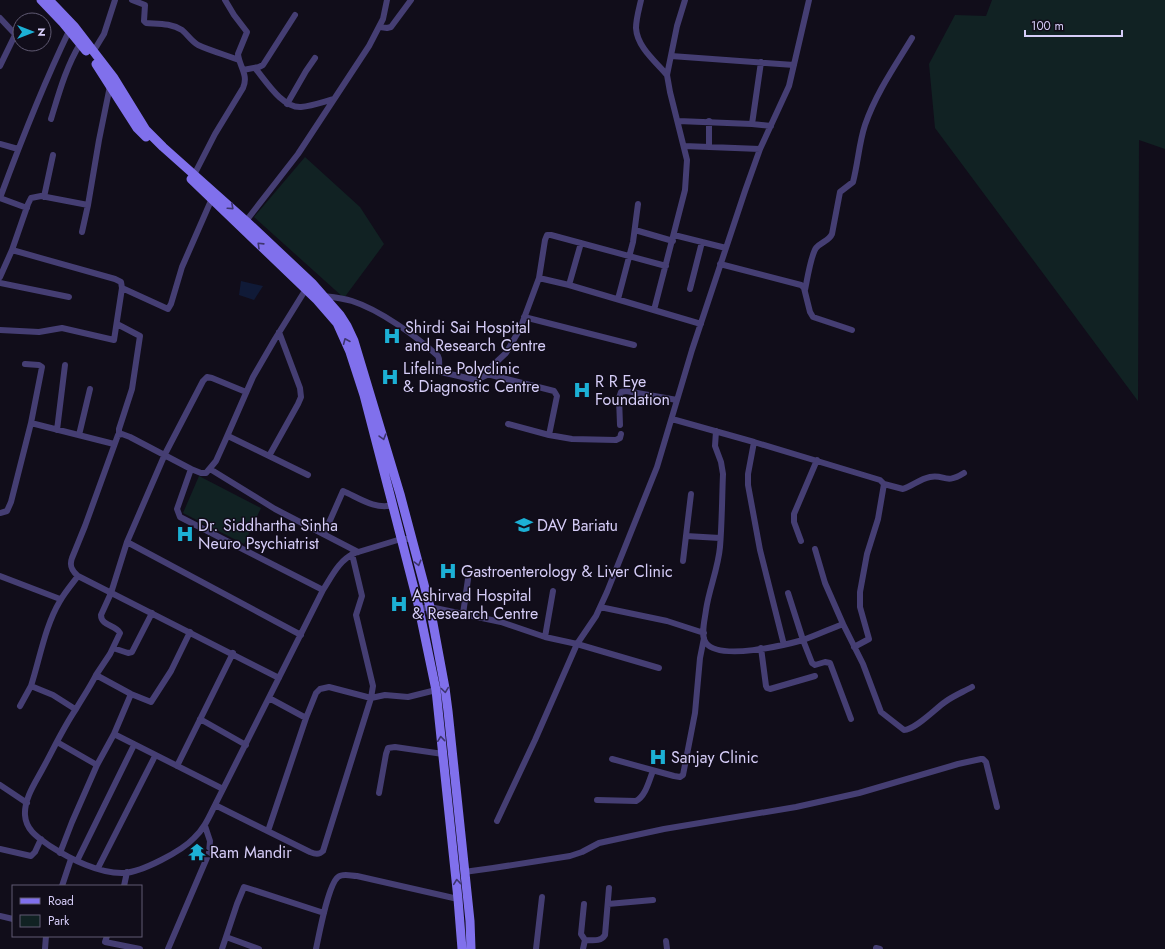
<svg xmlns="http://www.w3.org/2000/svg" width="1165" height="949" viewBox="0 0 1165 949" font-family="Jost,sans-serif">
<style>
.green{fill:#112223}
.water{fill:#101a37}
.lines{fill:none;stroke-linecap:round;stroke-linejoin:round}
.street{stroke:#453e73;stroke-width:6}
.secondary{stroke:#8070ec;stroke-width:9}
.oneway{stroke:#3d356e}
.labels{text-anchor:middle;dominant-baseline:central;stroke-width:3;stroke-linejoin:round;paint-order:stroke}
.poi-label{font-size:16px;fill:#d6cdf8;stroke:#110d1a;text-anchor:start}
</style>
<rect width="100%" height="100%" fill="#110d1a"/>
<path class="green" d="M992,0H1165V149L1139,140L1138,401L935,128L929,64L955,15L986,16Z
M305,157L360,207L384,244L344,298L254,217Z
M199,476L261,508L244,544L183,513Z"/>
<path class="water" d="M241,281L263,286L254,300L239,295Z"/>
<g class="lines">
<path class="street" d="M132,0L145,5L144,21L146,23C158,24 171,23 182,30C188,35 191,41 198,45C211,51 226,55 239,60
M641,0C639,9 636,19 636,28C637,47 656,62 667,75
M0,18L14,33L15,35L0,66
M380,27L387,28L391,27L411,0
M93,52L104,34L115,0
M671,56L794,65
M255,68C266,81 282,108 301,107C312,106 323,102 334,99
M243,70L259,67L263,65L295,15
M287,104L306,71L315,58
M51,119C59,93 66,67 80,44
M678,121L752,124L771,126
M752,124L761,62
M0,144L18,149
M684,146L760,149
M709,147V121
M194,175L215,134L243,88C249,75 239,66 238,54L247,32L234,15L225,0
M44,197L53,155
M0,198C21,141 43,85 69,31
M0,198L27,208
M246,221L298,154L369,46L383,19L387,0
M635,230L673,241
M82,232L88,205
M674,235L726,248
M12,250L115,279L121,282L122,288L168,309L171,304L182,267L213,196
M720,264L801,285L804,288L810,312L813,317L852,330
M0,277L12,250L28,204L31,198L41,196L88,205L99,140L110,86
M539,278L569,285L701,324
M0,283L69,297
M569,285L581,243
M306,289L275,339L253,377L225,441L216,461L206,473H201L191,469L177,509L180,517L323,590
M690,289L702,242
M805,290C807,280 811,255 816,248C821,242 829,241 832,234L840,192L853,182C858,163 859,143 865,125C876,93 895,66 912,38
M324,296C333,297 343,298 352,301C380,310 416,336 438,356C441,361 437,367 441,372L476,380L487,375H491L554,391L557,396L549,435
M618,299L633,242L638,204
M654,310L685,190L687,160L670,92L667,75L677,26L685,0
M524,317L634,345
M117,324L140,336L132,389L119,429V434
M0,330L39,332L62,328L114,340L122,288
M25,364L39,365L42,367L31,423
M487,375L490,368L506,353L520,329L539,278L545,240L547,235H551L666,266
M672,419L754,442
M508,424L549,435L572,439L616,440L620,438L621,434
M620,425L619,398L621,392L626,391L677,400
M57,430L65,365
M716,431L715,446L721,462L723,474C722,498 722,523 720,547C718,569 709,589 706,610C705,619 700,636 706,643C720,661 785,645 803,640C817,635 830,629 843,624L825,583L815,549
M79,435L90,389
M228,436L308,475
M269,456L298,404L301,397L300,388L279,332
M191,469L130,437L122,434L118,435L85,526L72,558C69,566 72,571 78,576L279,678
M210,469L275,509L358,552
M884,484L903,489C912,486 920,479 930,477C945,474 945,485 964,473
M0,513L7,511L11,502L31,423L114,444
M324,534L343,491C359,498 375,510 393,505
M686,536L720,538
M411,539H401L355,553C339,560 332,576 323,590L215,805L310,852C315,854 319,855 323,851L371,698L385,695L408,697L436,690
M801,541L794,522V514L817,460
M127,542L301,635
M683,561L691,494
M0,576L60,599
M788,593L803,640L812,663L815,665L825,662L830,663L851,719
M600,607L667,621L704,633
M419,609L430,607L501,622L545,637L577,644L659,668
M463,614L468,579
M843,624L863,664L881,712L904,730C915,730 935,709 945,702C953,696 963,692 972,687
M190,632L171,671L151,702L131,694L96,675C90,687 83,697 76,709C63,728 53,750 42,770C35,783 24,799 25,815C26,831 39,838 50,846C70,859 100,874 124,873C142,872 182,851 194,838C204,829 209,817 215,805
M545,637L553,591
M784,645L760,550L748,485V474L754,442L880,480L884,484L878,519L867,554L860,592V607L869,639L854,647
M113,648L128,653L132,652L152,613
M761,648L766,686L767,688L770,689L815,676
M96,675L110,654L120,633C116,625 101,626 101,615L111,593L127,542L165,454L203,381L207,377L212,378L246,392
M31,686C40,658 45,626 60,601C65,592 72,584 78,576
M269,698L306,718
M20,706L31,686L53,695L75,709
M200,719L246,745
M114,734L223,789
M57,742L97,765
M612,759L674,776L680,777L683,775L695,713L700,658L704,638
M177,766L233,653
M0,785L27,803
M379,793L386,754L388,748L395,747L443,754
M597,800L636,801C646,796 649,780 653,771
M497,821L535,740L577,644L596,616L607,592L657,467L692,350L745,191L760,149L789,86L809,0
M268,831L306,718L316,693L320,689L329,687L371,698L373,686L356,615L362,596L352,554
M0,849L31,856L35,852L41,839
M60,853L72,822L97,765L114,734L131,694
M77,861L134,745
M98,868L155,756
M464,872L493,868L570,856L582,852L599,843L664,829L796,807L859,793L958,764L981,759H983L986,762L997,807
M62,886L71,859
M124,886L127,872
M608,904L653,900
M0,916L13,919
M107,936L105,942L140,949
M226,937L259,949
M585,940C592,940 601,942 605,935L609,888
M666,941L667,949
M876,948L880,949
M45,949L46,936
M168,949L209,853L210,841L205,826
M222,949L237,904L244,887L324,913
M316,949C319,935 328,885 338,877C343,873 351,876 357,876L458,899
M536,949L542,897
M583,949L585,940L581,934L584,904"/>
<path class="secondary" d="M41,0L63,23L86,51
M49,0L74,26L114,78L146,130L163,147L246,221L312,283L340,315L347,326L354,341L400,494L430,607L445,688L448,711L470,921L471,949
M96,64L137,128L146,137
M191,179L317,300L337,323L350,352L364,395L390,495L418,604L436,690L458,899L462,949"/>
</g>
<defs><path id="oneway-chevron" d="M-2-3.5L2.5 0L-2 3.5" fill="none" stroke-width="1.6" stroke-linecap="round" stroke-linejoin="round"/></defs>
<g class="oneway">
<use href="#oneway-chevron" transform="translate(231 207) rotate(42)"/>
<use href="#oneway-chevron" transform="translate(260 245) rotate(-136)"/>
<use href="#oneway-chevron" transform="translate(346 341) rotate(-113)"/>
<use href="#oneway-chevron" transform="translate(383 437) rotate(74)"/>
<use href="#oneway-chevron" transform="translate(418 563) rotate(75)"/>
<use href="#oneway-chevron" transform="translate(445 690) rotate(82)"/>
<use href="#oneway-chevron" transform="translate(441 739) rotate(-96)"/>
<use href="#oneway-chevron" transform="translate(457 882) rotate(-96)"/>
</g>
<defs>
<g id="hospital-bare" transform="scale(1.38)"><path d="M-5-5h3v3.5h4V-5h3V5h-3V1.5h-4V5h-3Z" fill="#1cb0d5" stroke="#110d1a" stroke-width="2.5" paint-order="stroke"/></g>
<g id="school-bare" transform="scale(1.38)"><path d="M0-5L7-2L0 1L-7-2ZM-4 1L0 2.5L4 1V4Q0 6-4 4Z" fill="#1cb0d5" stroke="#110d1a" stroke-width="2.5" paint-order="stroke"/></g>
<g id="temple-bare" transform="scale(1.38)"><path d="M0-6L5-2H3V0L6.5 2.5H4V6H1.5V3h-3V6H-4V2.5H-6.5L-3 0V-2H-5Z" fill="#1cb0d5" stroke="#110d1a" stroke-width="2.5" paint-order="stroke"/></g>
</defs>
<g fill-rule="evenodd">
<use href="#hospital-bare" x="392" y="336"/>
<use href="#hospital-bare" x="390" y="377"/>
<use href="#hospital-bare" x="582" y="390"/>
<use href="#school-bare" x="524" y="525"/>
<use href="#hospital-bare" x="185" y="534"/>
<use href="#hospital-bare" x="448" y="571"/>
<use href="#hospital-bare" x="399" y="604"/>
<use href="#hospital-bare" x="658" y="757"/>
<use href="#temple-bare" x="197" y="852"/>
</g>
<g class="labels">
<g class="poi-label">
<text x="405" y="327">Shirdi Sai Hospital<tspan x="405" dy="18">and Research Centre</tspan></text>
<text x="403" y="368">Lifeline Polyclinic<tspan x="403" dy="18">&amp; Diagnostic Centre</tspan></text>
<text x="595" y="381">R R Eye<tspan x="595" dy="18">Foundation</tspan></text>
<text x="198" y="525">Dr. Siddhartha Sinha<tspan x="198" dy="18">Neuro Psychiatrist</tspan></text>
<text x="537" y="525">DAV Bariatu</text>
<text x="461" y="571">Gastroenterology &amp; Liver Clinic</text>
<text x="412" y="595">Ashirvad Hospital<tspan x="412" dy="18">&amp; Research Centre</tspan></text>
<text x="671" y="757">Sanjay Clinic</text>
<text x="210" y="852">Ram Mandir</text>
</g>
</g>
<rect x="12" y="885" width="130" height="52" fill="#110d1a" stroke="#605a73"/>
<rect x="20" y="898" width="20" height="6" fill="#8070ec" stroke="#605a73"/>
<text x="48" y="905" font-size="12" fill="#d6cdf8">Road</text>
<rect x="20" y="915" width="20" height="12" fill="#112223" stroke="#605a73"/>
<text x="48" y="925" font-size="12" fill="#d6cdf8">Park</text>
<g transform="translate(32 32) rotate(90)"><circle r="19" fill="#110d1a" stroke="#605a73"/>
<path d="M0-3L7 15L0 10L-7 15Z" fill="#1cb0d5"/>
<text y="-6" font-size="11" font-weight="bold" text-anchor="middle" fill="#d6cdf8">N</text>
</g>
<path d="M1025 30v6h97v-6" fill="none" stroke="#d6cdf8" stroke-width="2"/>
<text x="1031" y="30" font-size="12" fill="#d6cdf8" stroke="#110d1a" stroke-width="3" paint-order="stroke">100 m</text>
</svg>
